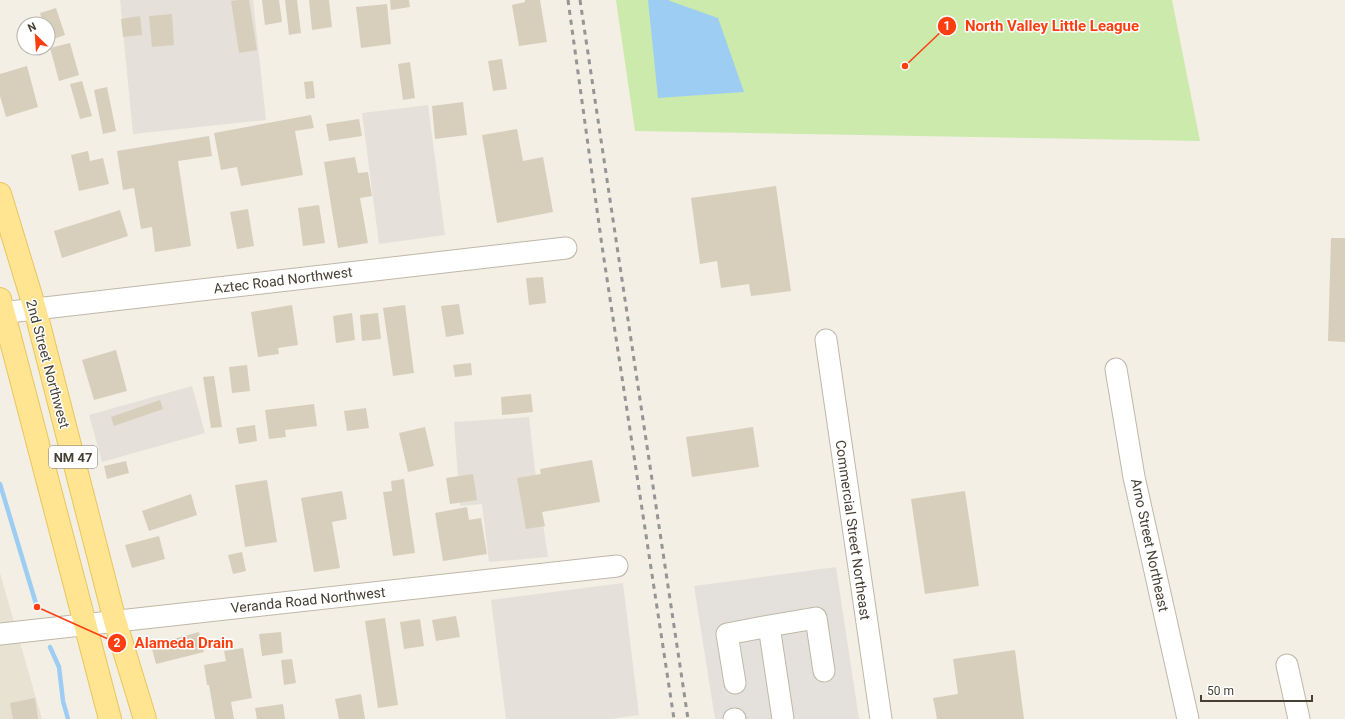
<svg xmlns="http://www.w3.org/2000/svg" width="1345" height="719" viewBox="0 0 1345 719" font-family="Roboto,sans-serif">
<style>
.residential{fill:#e7e2d2}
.industrial{fill:#e5e0da}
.green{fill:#cbeaab}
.parking{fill:#e4e1dd}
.water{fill:#9dcdf3}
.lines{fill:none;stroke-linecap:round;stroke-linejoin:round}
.stream{stroke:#9dcdf3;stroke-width:4.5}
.building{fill:#d8cebc}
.minor-casing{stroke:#bfb8a7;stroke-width:23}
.major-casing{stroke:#e9c55c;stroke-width:24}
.minor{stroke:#fff;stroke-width:21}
.major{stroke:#ffe492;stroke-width:22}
.rail{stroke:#959595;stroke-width:3;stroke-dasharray:5 5;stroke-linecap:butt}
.labels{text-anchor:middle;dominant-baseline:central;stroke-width:3;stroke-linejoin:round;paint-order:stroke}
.shield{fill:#fff;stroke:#7e7971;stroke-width:1}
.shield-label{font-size:13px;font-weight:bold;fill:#463f34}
.street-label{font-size:14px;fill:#463f34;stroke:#fff}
.leader{fill:none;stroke:#ff3e10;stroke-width:1.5}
.callout-dot{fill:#ff3e10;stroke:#fff;stroke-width:1.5}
.mark-label{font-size:12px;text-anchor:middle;font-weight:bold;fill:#fff}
.callout-label{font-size:15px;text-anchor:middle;font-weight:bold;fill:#ff3e10;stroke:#fff;stroke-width:3;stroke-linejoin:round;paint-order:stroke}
</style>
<rect width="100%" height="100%" fill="#f3efe4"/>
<path class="residential" d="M0,573L42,719H0Z"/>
<path class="industrial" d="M120,0H253L266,120L133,134Z
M428,105L445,235L379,244L362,113Z
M192,386L205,433L102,462L89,415Z
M529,417L535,470L548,557L489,562L482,504L460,506L454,422Z
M623,583L639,715L610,719H506L491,600Z"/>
<path class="green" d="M616,0H1172L1200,141L635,131Z"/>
<path class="parking" d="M836,567L859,719H715L694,586Z"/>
<path class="water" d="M648,0H669L670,1L718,18L744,92L658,98Z"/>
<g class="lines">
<path class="stream" d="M0,484L37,607
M50,647L59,667L63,701L68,719"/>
</g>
<path class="building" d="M239,0H249L257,50L239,53L231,1Z
M262,0H279L282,22L265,25Z
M285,0H297L301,33L289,35Z
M309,0H329L332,27L312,30Z
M390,0H409L410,7L391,10Z
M525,0H540L547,42L519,46L512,5L525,2Z
M387,4L391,44L361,48L356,7Z
M56,8L65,35L48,41V24H43L40,13Z
M172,14L174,45L152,47L149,16Z
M140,16L142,35L123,37L121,19Z
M70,43L79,75L59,81L50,48Z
M502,59L507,89L493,91L488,61Z
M410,62L415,98L403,100L398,64Z
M27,66L38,107L6,117L0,96V74Z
M82,81L92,116L80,119L70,84Z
M313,81L315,98L306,99L304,82Z
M107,87L116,131L103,134L94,90Z
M463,102L467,135L435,139L432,106Z
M311,115L314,128L295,131L303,175L241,186L237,167L221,170L214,133Z
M359,119L362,136L329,141L326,124Z
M517,129L523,161L543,157L553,212L497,223L482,135Z
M209,136L212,156L178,161L191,246L155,252L152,227L141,229L134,188L123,190L117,151Z
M88,151L90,161L103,158L109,184L79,191L71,155Z
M355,157L358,173L368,172L372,196L360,198L368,243L338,248L324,162Z
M776,186L791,291L751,296L749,284L721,288L717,261L700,264L691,198Z
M319,205L325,243L303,246L298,208Z
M248,209L254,246L237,249L230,212Z
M120,210L128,236L62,258L54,231Z
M1331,238H1345V342L1328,341Z
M543,277L546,303L529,305L526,278Z
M459,304L464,334L446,337L441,306Z
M292,305L298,345L278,348L279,354L258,357L251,312Z
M405,305L414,373L393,376L383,308Z
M352,313L355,340L336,343L333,316Z
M378,313L381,339L362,341L360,315Z
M116,350L127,391L94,400L82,360Z
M471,363L472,375L455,377L453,365Z
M247,365L250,391L232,393L229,367Z
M214,376L222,427L211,428L203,377Z
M531,394L533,412L502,415L501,397Z
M160,400L163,409L114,426L111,417Z
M314,404L317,426L285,430L286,437L269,439L265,410Z
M366,408L369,428L347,431L344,411Z
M255,425L257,441L239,444L236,428Z
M425,427L434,466L408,472L399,433Z
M753,427L759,467L692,477L686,437Z
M592,460L600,502L542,512L545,526L526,529L517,478L541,474L540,469Z
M126,461L129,473L107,479L104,466Z
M473,474L477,500L450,504L446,478Z
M404,479L415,553L393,556L383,492L392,491L391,481Z
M267,480L277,542L245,547L235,485Z
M342,491L347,519L332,522L340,568L314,572L301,498Z
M965,491L979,586L925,594L911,499Z
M191,494L197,515L149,531L142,511Z
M467,507L469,520L481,518L487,554L443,561L435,513Z
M159,536L165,559L132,568L125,545Z
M242,552L246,571L233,574L228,555Z
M456,616L460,637L436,641L432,620Z
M385,618L398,705L378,708L365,621Z
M420,619L424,646L404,649L400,622Z
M199,632L204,652L156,664L151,645Z
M281,632L283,653L262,656L259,634Z
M243,648L252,698L231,702L234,719H215L209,685H207L204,665L226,661L224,651Z
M1015,650L1024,719H937L933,698L958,694L953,659Z
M292,659L296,683L284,685L281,660Z
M361,694L365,719H339L335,699Z
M35,698L38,719H13L10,703Z
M283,704L285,719H257L255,708Z"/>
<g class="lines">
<g class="minor-casing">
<path id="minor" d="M0,313L566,248
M826,340L881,719
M1116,369L1134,477L1188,719
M0,634L617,566
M1287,665L1299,719
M735,683L727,634L769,626
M734,719H735
M783,719L769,626L816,618L824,671"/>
</g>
<g class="major-casing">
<path id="major" d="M0,194L35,309L115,621L145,719
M0,299L110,719"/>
</g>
<use href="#minor" class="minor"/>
<use href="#major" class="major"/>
<path class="rail" d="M568,0L602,246L674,719
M580,0L688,719"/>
</g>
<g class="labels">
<rect class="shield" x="49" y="446" width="48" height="22" rx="3"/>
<g class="shield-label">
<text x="73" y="457">NM 47</text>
</g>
<g class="street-label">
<text transform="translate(283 280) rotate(-7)">Aztec Road Northwest</text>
<text transform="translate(48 364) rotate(75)">2nd Street Northwest</text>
<text transform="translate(853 530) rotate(82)">Commercial Street Northeast</text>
<text transform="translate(1150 545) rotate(78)">Arno Street Northeast</text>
<text transform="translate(308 600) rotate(-6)">Veranda Road Northwest</text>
</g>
</g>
<path class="leader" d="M905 66L947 26M37 607L117 643"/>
<g class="callout-dot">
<circle cx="905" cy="66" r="4"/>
<circle cx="37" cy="607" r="4"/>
<circle cx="947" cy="26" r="10"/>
<circle cx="117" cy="643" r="10"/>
</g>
<g class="mark-label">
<text x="947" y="30">1</text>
<text x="117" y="647">2</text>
</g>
<g class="callout-label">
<text x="1052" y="31">North Valley Little League</text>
<text x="184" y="648">Alameda Drain</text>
</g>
<g transform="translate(36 36) rotate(335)"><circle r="19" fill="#ffffff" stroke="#b5b2ae"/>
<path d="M0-3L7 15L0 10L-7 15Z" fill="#ff3e10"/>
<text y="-6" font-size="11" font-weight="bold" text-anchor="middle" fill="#463f34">N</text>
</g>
<path d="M1201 695v6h111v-6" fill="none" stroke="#463f34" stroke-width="2"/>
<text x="1207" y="695" font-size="12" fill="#463f34" stroke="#ffffff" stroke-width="3" paint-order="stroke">50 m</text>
</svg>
